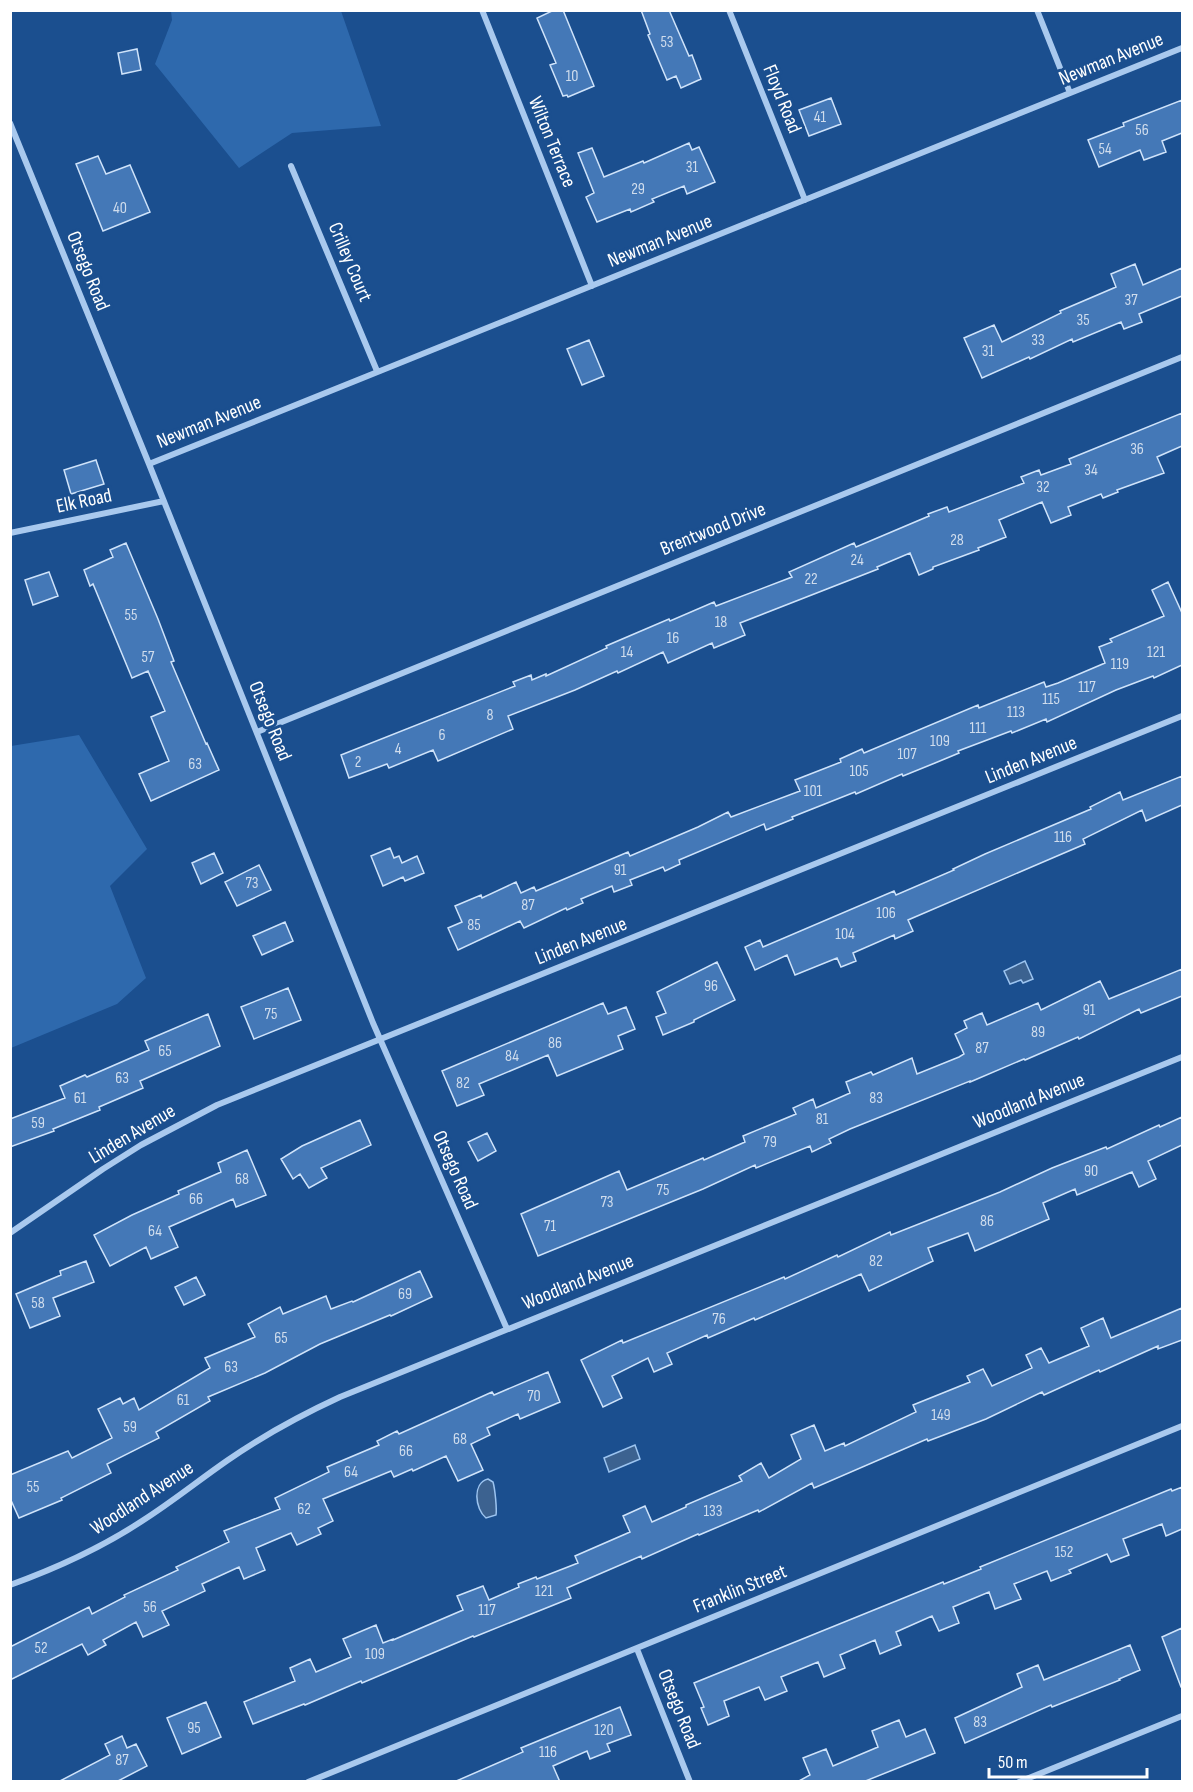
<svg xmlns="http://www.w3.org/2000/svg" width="1193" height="1792" viewBox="0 0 1193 1792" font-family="'Sofia Sans Condensed',sans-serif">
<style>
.green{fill:#2e69ad}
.water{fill:#3c6290;stroke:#9cc4f0;stroke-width:1.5}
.building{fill:#4478b7;stroke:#cfe3fa;stroke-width:1.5}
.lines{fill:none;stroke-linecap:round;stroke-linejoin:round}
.street{stroke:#a9c9ee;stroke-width:6}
.labels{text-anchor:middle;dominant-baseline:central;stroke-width:6;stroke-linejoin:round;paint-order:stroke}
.number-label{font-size:16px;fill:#d0dded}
.street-label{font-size:20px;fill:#fff;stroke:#1b4f8f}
</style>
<rect width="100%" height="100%" fill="#1b4f8f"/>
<path class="green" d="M171,11H341L381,126L292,133L239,168L155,64L172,20Z
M79,735L147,849L110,886L146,978L117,1004L11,1048V746Z"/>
<path class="water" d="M1025,961L1033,979L1023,983L1021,980L1010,984L1004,971Z
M635,1445L640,1459L609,1472L604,1458Z
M488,1479L493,1482C495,1489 497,1509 496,1515L486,1518C475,1509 472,1483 488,1479Z"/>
<path class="building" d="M554,10H563L594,86L568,97L567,95L563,96L550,65L556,63L537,18Z
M641,10H669L689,56L692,55L701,79L681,88L676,76L667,80L648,35L650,34Z
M137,49L141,70L122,74L118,53Z
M831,98L841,124L809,136L799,110Z
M1182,100V133L1162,141L1166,152L1144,160L1140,150L1099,167L1088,140L1124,126L1123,123Z
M689,143L692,150L699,147L715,182L687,194L684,186L652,199L654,202L631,212L630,209L597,222L586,197L594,193L578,153L592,148L604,177L643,161L644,163Z
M98,156L106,174L130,165L150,212L103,231L76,164Z
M1135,264L1143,285L1182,268V296L1139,314L1142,322L1124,329L1121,322L1073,342L1072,339L1030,359L1029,357L982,378L964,338L994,325L1002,342L1061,313L1060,311L1116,287L1111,274Z
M589,340L604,376L582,385L567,349Z
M1182,413V446L1157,457L1164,473L1117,490L1118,492L1103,498L1101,494L1068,507L1071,515L1051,523L1042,502L999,520L1006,537L978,548L979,550L933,567V569L919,575L910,553L877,567L878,569L740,623L745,635L714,648L712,643L668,663L663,652L618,673L617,671L575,690L508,716L513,729L438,761L433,750L389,768L387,764L349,778L341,755L515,686L513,682L531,675L532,680L546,674V676L607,648L606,646L669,619L670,621L714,602L716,606L792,577L789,572L854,543L856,547L929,516L928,514L947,507L949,512L1024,483L1021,477L1039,470L1041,475L1071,464L1069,459Z
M96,460L104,484L71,494L64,470Z
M126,543L158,619L174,661L171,662L206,744L207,743L219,770L151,801L139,774L169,761L151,717L165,711L148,671L132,678L93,584L90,586L84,570L113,557L110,550Z
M49,572L58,596L33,605L25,580Z
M1168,582L1182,613V665L1154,678L1153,676L1116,690L1047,722L1046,719L1012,733L1011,731L958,751L959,753L935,763L903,776L902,774L856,794L855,792L792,817L793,819L766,830L764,824L679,860L680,864L665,871L663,867L630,880L632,885L614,892L612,886L581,899L583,903L567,910L566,908L524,928L520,921L458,950L448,928L462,922L455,906L481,895L482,898L516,882L521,893L534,887L536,891L628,852L630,856L698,827L728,812L731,817L800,791L795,780L841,762L840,759L862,749L864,753L978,705L979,708L1044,682L1046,687L1058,683L1105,663L1099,647L1112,642L1110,639L1164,616L1152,590Z
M1182,776V805L1146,821L1142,810L1083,839L1085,844L908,920L913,931L895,939L894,935L853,953L856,961L841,967L837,958L795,975L787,955L755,970L745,947L760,940L763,947L894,891L896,895L954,870L953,869L985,854L1091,809L1090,807L1120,792L1123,800Z
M390,848L394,858L399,856L402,863L417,856L424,873L405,881L403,877L383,886L371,856Z
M214,853L223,873L201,884L192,863Z
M259,865L271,890L237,906L225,882Z
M285,922L293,941L262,955L253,936Z
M717,962L735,1000L694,1020V1022L663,1035L656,1017L666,1013L657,992Z
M1182,969V996L1141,1013L1139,1009L1079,1039L1078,1037L1025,1060L1024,1059L970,1082V1081L850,1129L829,1139L831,1143L812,1152L810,1146L756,1168L755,1165L703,1189L538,1256L521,1214L619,1171L627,1190L703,1158L704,1160L745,1142L743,1136L796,1114L793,1108L813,1099L816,1108L850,1093L846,1082L871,1072L873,1075L912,1058L917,1074L959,1057L964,1054L955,1034L967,1028L964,1021L982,1013L987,1025L1038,1003L1041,1010L1100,981L1109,999Z
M288,988L301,1020L254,1039L241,1007Z
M603,1003L608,1014L626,1007L635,1029L618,1036L623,1049L557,1076L548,1055L479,1084L484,1095L457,1106L442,1071Z
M208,1014L220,1046L140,1081L143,1088L99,1107L100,1110L53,1129L54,1131L10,1147V1119L65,1098L60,1086L85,1075L87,1077L149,1050L145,1041Z
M1182,1117V1145L1148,1161L1156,1179L1139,1187L1132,1172L1077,1195L1075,1189L1043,1203L1049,1219L975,1251L968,1233L928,1248L933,1261L869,1291L861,1274L755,1320L754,1318L708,1338L707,1335L667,1353L672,1364L654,1372L648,1358L612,1376L622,1398L603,1407L581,1360L622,1340L623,1343L784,1277L785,1279L837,1255L838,1257L890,1232L891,1235L1000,1192L1052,1168L1106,1147L1107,1149L1159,1125L1160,1127Z
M360,1120L371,1145L321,1168L327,1178L309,1188L300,1174L293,1179L281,1159L302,1146Z
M487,1133L496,1151L478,1161L468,1142Z
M247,1150L266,1195L236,1207L233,1199L169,1227L178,1247L151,1259L146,1247L110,1266L94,1235L132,1215L179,1194L178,1191L221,1172L218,1163Z
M86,1261L94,1282L53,1298L60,1316L30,1328L16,1294L61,1275L60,1271Z
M420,1271L432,1297L391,1316L390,1315L320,1344L265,1373L208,1397L210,1401L156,1432L159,1438L107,1464L111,1473L61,1498L62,1500L19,1518L10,1498V1475L68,1451L72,1458L112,1438L98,1409L120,1398L123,1404L134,1398L139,1410L210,1368L205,1358L255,1337L248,1324L280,1307L283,1314L326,1296L331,1309L352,1301L353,1302Z
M196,1277L205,1295L184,1305L175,1287Z
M1182,1308V1340L1158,1349V1346L1100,1372L1099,1370L1044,1395L1042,1392L986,1419L928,1441L927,1439L814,1488L812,1483L759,1512L758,1510L699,1535L698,1534L642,1559L641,1556L567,1588L571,1598L474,1637L473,1636L362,1683L361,1681L305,1705L304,1704L253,1724L244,1702L295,1681L290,1668L310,1659L316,1672L351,1657L343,1639L376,1625L383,1643L393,1639V1640L463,1610L457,1596L483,1586L489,1600L519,1587L518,1584L536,1577L537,1579L578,1563L575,1556L630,1532L623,1516L645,1506L652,1522L686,1507V1505L742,1481L739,1476L761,1463L769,1478L801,1459L791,1435L814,1425L825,1451L844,1443L845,1446L916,1412L913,1405L970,1382L967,1376L983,1369L992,1386L1032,1368L1026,1355L1041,1348L1049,1363L1089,1346L1081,1328L1103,1318L1111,1338Z
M548,1372L560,1402L520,1419L518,1414L487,1428L490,1435L471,1444L483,1470L458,1481L446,1456L413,1471L412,1469L394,1477L391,1471L323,1499L333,1521L318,1528L321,1534L297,1545L291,1533L256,1548L265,1570L244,1579L239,1567L202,1584L205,1591L162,1611L169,1625L143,1637L136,1622L103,1640L106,1645L88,1655L82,1644L10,1680V1647L89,1607L92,1614L125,1597L124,1595L178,1570L176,1567L229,1542L224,1531L280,1509L275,1498L329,1472L327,1467L379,1445L377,1441L397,1431L399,1434L492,1392L494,1395Z
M1182,1487V1529L1166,1536L1162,1524L1123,1539L1129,1555L1111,1562L1107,1554L1069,1570L1071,1573L1051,1581L1047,1571L1014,1584L1021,1599L995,1609L989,1592L953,1607L959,1623L939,1631L932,1616L896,1632L901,1645L880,1654L875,1640L840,1655L845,1668L824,1677L818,1662L781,1677L787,1691L765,1700L759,1687L724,1701L729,1716L708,1725L701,1708L704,1707L694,1683L943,1582L944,1584L981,1569L980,1567L1171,1489L1172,1491Z
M1182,1628V1687H1181L1162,1637Z
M1130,1645L1140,1670L1119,1679L1120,1680L1052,1707L1051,1705L965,1743L955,1718L1022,1687L1017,1674L1038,1665L1044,1680Z
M206,1702L221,1737L182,1754L167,1718Z
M620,1707L631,1735L607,1744L610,1751L590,1759L587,1751L553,1766L560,1782H454L523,1752L521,1748Z
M899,1720L906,1737L925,1729L935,1753L863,1782H797L810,1775L803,1758L826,1749L833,1766L878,1747L872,1731Z
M122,1736L127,1748L136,1744L147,1766L116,1782H58L110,1755L105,1744Z"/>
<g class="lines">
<path class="street" d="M482,10L592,286
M729,10L805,200
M1037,10L1070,93
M10,123L149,464L373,1023L507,1329
M291,166L377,371
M149,464L1182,48
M10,533L164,501
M257,732L1182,357
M10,1233L103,1169L141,1145L217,1105L1182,716
M10,1585C57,1568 101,1548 142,1521C172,1502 199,1480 228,1460C264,1435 301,1415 340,1397L1182,1057
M637,1649L690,1782
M308,1782L1182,1426
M1019,1782L1182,1716"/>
</g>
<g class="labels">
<g class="number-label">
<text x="667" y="42">53</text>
<text x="572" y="76">10</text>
<text x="820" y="117">41</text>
<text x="1142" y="130">56</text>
<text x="1105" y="149">54</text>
<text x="692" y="167">31</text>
<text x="638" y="189">29</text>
<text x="120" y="208">40</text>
<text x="1131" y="300">37</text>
<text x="1083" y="320">35</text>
<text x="1038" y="340">33</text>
<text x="988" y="351">31</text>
<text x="1137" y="449">36</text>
<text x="1091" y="470">34</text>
<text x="1043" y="487">32</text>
<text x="957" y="540">28</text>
<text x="857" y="560">24</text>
<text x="811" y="579">22</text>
<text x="131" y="615">55</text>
<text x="721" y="622">18</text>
<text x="673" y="638">16</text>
<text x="627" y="652">14</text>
<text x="1156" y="652">121</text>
<text x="148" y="657">57</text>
<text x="1120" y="664">119</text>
<text x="1087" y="687">117</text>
<text x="1051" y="699">115</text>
<text x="1016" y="712">113</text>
<text x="490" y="715">8</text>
<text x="978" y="728">111</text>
<text x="442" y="735">6</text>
<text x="940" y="741">109</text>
<text x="398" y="749">4</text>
<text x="907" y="754">107</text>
<text x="358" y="762">2</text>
<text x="195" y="764">63</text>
<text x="859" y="771">105</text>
<text x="813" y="791">101</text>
<text x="1063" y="837">116</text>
<text x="620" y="870">91</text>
<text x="252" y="883">73</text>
<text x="528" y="905">87</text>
<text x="886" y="913">106</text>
<text x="474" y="925">85</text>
<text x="845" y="934">104</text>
<text x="711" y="986">96</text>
<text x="1089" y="1010">91</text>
<text x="271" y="1014">75</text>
<text x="1038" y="1032">89</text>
<text x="555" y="1043">86</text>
<text x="982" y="1048">87</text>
<text x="165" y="1051">65</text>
<text x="512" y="1056">84</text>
<text x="122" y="1078">63</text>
<text x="463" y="1083">82</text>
<text x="80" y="1098">61</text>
<text x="876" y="1098">83</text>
<text x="822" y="1119">81</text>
<text x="38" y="1123">59</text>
<text x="770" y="1142">79</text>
<text x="1091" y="1171">90</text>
<text x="242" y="1179">68</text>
<text x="663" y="1190">75</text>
<text x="196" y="1199">66</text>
<text x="607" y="1202">73</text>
<text x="987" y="1221">86</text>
<text x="550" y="1226">71</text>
<text x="155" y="1231">64</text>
<text x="876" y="1261">82</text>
<text x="405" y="1294">69</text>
<text x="38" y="1303">58</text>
<text x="719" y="1319">76</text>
<text x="281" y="1338">65</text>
<text x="231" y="1367">63</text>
<text x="534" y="1396">70</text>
<text x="183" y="1400">61</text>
<text x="941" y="1415">149</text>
<text x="130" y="1427">59</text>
<text x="460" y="1439">68</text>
<text x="406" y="1451">66</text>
<text x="351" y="1472">64</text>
<text x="33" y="1487">55</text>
<text x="304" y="1509">62</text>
<text x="713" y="1511">133</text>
<text x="1064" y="1552">152</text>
<text x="544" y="1591">121</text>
<text x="150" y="1607">56</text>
<text x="487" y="1610">117</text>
<text x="41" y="1648">52</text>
<text x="375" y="1654">109</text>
<text x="980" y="1722">83</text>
<text x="194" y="1728">95</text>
<text x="604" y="1730">120</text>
<text x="548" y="1752">116</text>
<text x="122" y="1760">87</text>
</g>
<g class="street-label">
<text transform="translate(1111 59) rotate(-22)">Newman Avenue</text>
<text transform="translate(782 99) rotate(68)">Floyd Road</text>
<text transform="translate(552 142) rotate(68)">Wilton Terrace</text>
<text transform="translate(660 241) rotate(-22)">Newman Avenue</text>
<text transform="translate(350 262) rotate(67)">Crilley Court</text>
<text transform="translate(88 271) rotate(68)">Otsego Road</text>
<text transform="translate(209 422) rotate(-22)">Newman Avenue</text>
<text transform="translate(84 501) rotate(-12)">Elk Road</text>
<text transform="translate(713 529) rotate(-22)">Brentwood Drive</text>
<text transform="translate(270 721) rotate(68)">Otsego Road</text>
<text transform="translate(1031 760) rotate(-22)">Linden Avenue</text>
<text transform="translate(581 941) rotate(-22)">Linden Avenue</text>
<text transform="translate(1029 1101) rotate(-22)">Woodland Avenue</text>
<text transform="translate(132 1134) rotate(-31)">Linden Avenue</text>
<text transform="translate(455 1170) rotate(66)">Otsego Road</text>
<text transform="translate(578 1282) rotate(-22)">Woodland Avenue</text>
<text transform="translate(142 1498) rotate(-33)">Woodland Avenue</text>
<text transform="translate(740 1589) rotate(-22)">Franklin Street</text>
<text transform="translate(679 1709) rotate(68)">Otsego Road</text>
</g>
</g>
<rect width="1193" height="1792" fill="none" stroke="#ffffff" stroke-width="24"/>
<path d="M989 1768v9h158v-9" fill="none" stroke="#ffffff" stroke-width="3"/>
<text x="998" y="1768" font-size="18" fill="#ffffff" stroke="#1b4f8f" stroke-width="4.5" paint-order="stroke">50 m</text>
</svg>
